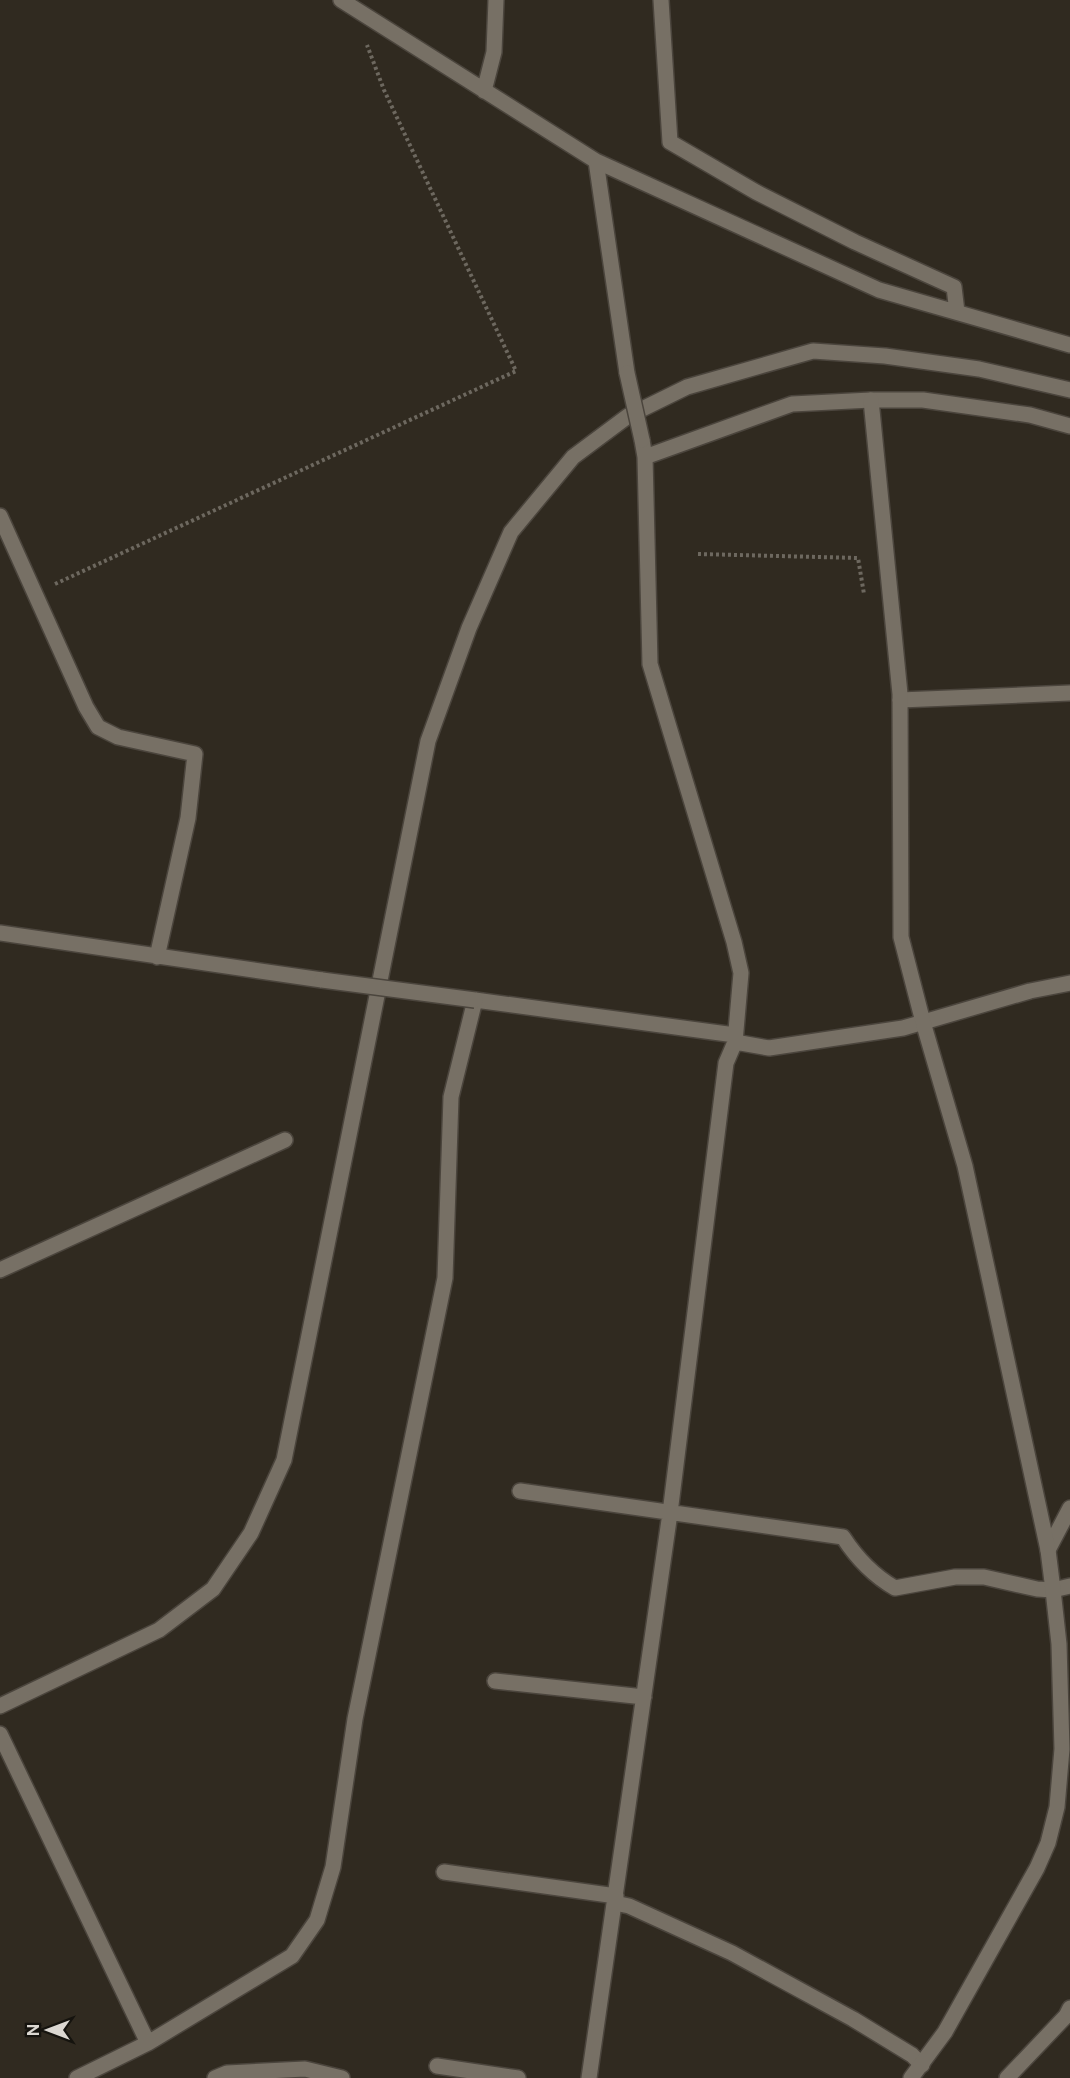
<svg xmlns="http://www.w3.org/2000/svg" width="1070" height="2078" viewBox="0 0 1070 2078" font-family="'Public Sans',sans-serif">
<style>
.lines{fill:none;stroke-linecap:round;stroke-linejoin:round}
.street-casing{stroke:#4b453d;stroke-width:18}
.secondary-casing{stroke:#4b453d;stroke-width:18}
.path{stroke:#6d685f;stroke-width:4;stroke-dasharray:3 3;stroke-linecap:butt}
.street{stroke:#777065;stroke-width:15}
.secondary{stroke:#777065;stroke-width:15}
.street-bridge-casing{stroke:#4b453d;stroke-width:18;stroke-linecap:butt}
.street-bridge{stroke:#777065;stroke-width:15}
</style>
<rect width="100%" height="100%" fill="#302a20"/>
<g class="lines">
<g class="street-casing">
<path id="street" d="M341,0L596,161L879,290L1070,345
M661,0L670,142L756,192L855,242L954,287L957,312
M484,91L494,52L496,0
M596,161L627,373
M645,457L792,404L871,400H923L1030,415L1070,426
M0,516L86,707L98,727L118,737L195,754L188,818L157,957
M900,700L1070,693
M0,933L322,980
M735,1042L769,1048L903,1028L1030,991L1070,983
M0,1270L285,1140
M520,1491L843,1537C856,1557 874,1576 895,1588L955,1577H984L1037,1589L1053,1590L1070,1586
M1048,1550L1070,1508
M495,1681L644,1697
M0,1734L148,2043
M444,1872L616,1896
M615,1903L629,1906L732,1953L853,2019L912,2055L922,2065
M437,2066L518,2078
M77,2078L148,2043L292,1956L317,1920L333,1867L355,1719L445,1278L451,1097L475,1000L735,1035
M589,2078L670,1513L726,1063L735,1042L741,973L734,942L650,664L645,457L642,440"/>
</g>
<g class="secondary-casing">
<path id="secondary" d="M871,400L900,694L901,937L923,1022L965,1166L1048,1550L1053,1590L1059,1644L1062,1749L1057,1807L1048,1843L1037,1868L945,2032L911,2078
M0,1706L159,1630L213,1589L251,1533L284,1460L428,741L469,628L511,532L573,457L628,416L687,387L813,351L885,356L979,369L1070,390
M215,2078L227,2073L305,2069L342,2078
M1007,2078L1066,2016L1070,2008"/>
</g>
<path class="path" d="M698,554L858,558L864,594
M55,584L516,371L384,90L367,45"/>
<use href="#street" class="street"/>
<use href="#secondary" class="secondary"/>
<g class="street-bridge-casing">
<path id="street-bridge" d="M627,373L642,440
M322,980L475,1000"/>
</g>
<use href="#street-bridge" class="street-bridge"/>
</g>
<g transform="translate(48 2030) rotate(270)" stroke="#15130e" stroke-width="4.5" paint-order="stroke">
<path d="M0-4.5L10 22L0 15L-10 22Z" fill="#dbd7d1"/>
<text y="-9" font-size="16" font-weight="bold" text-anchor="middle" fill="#dbd7d1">N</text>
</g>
</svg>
